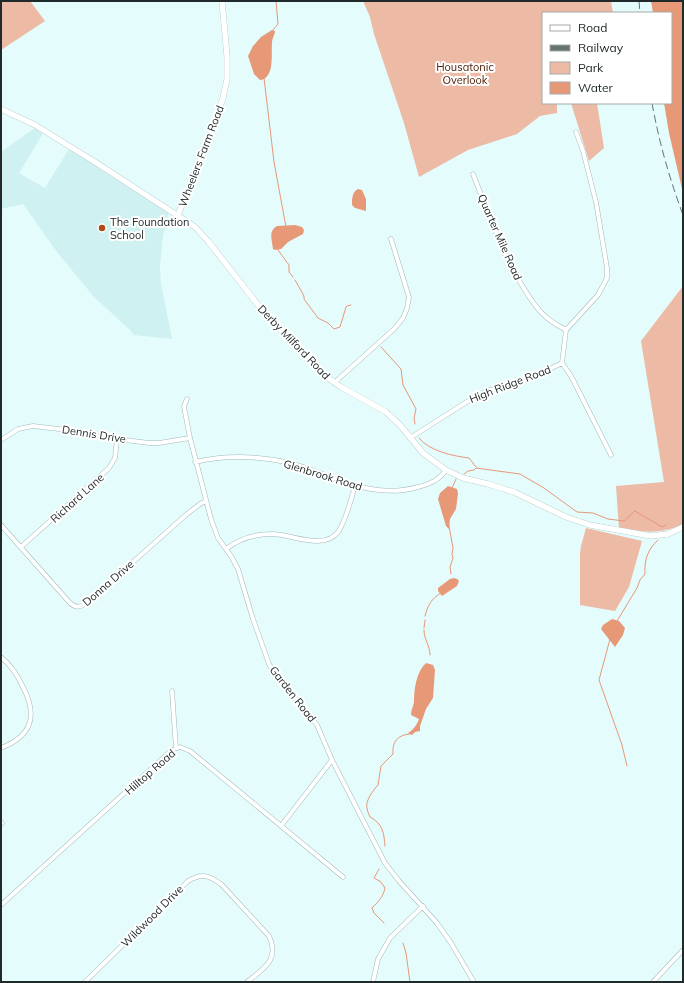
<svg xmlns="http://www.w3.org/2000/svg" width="684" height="983" viewBox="0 0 684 983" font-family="Mulish,sans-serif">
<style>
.built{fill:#d0f1f1}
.green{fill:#ecbaa5}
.water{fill:#e69877}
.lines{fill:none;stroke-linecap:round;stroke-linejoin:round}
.stream{stroke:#e69877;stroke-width:1}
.street-casing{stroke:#a2b8b8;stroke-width:5}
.secondary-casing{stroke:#a2b8b8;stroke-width:6}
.street{stroke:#fff;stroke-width:4}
.secondary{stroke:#fff;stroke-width:5.5}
.rail{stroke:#647272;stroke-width:1;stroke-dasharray:8 4;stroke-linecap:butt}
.poi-dot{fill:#b04b19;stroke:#fff;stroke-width:1.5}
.labels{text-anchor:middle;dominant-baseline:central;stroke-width:4;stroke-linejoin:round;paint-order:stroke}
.park-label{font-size:11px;fill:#512008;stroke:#fff}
.street-label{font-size:11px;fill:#212a2a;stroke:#fff}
.poi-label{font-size:11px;fill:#212a2a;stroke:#fff;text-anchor:start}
</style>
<rect width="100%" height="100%" fill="#e4fcfc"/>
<path class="built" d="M36,127L44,132L19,173L45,188L69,149L112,175L169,212L163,235L160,267L161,284L172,339L134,335L128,328L94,297L57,252L23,204L1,209V152Z"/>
<path class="green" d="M1,1H30L45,21L1,50Z
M363,1H611L613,13H543V103H557V113L540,116L517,134L468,150L419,177L404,123L374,34L370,17Z
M571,103H597L604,148L589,161Z
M683,286V524C660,535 643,532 619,528L616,486L664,482L641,341Z
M586,528L642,541L629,587L615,611L580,605V554L581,546Z"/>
<path class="water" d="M651,1H683V193L669,133L664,103H671V13H653Z
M272,30L275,31C275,35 272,38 272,43C271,54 275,78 260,80L254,74L248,56L253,46L261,37Z
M358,189L362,190L366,199V211L355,208L352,205C352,199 352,192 358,189Z
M295,225L302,227L304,230L303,234L288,242L281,249L275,250L273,249C272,240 268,231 277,226Z
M448,486L457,489L458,493L456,509L450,519L449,529L446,526L438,499L440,493Z
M454,578L457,579L459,581L457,586L442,596L438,591V588L450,579Z
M612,619L619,621L625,628L623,635L615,647L601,629L603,625Z
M426,663L433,665L435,670L433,698L426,709L420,726V731L415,732L412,735L408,733C413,730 417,725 419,719L411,715C411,710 413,707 414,702C414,690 416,672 426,663Z"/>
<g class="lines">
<path class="stream" d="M273,30L278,24L276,1
M264,78L274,162L286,227
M279,248L278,250L289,265V272L293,277
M295,280L304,296V299L318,318L328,323L334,329L340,327L346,307L347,306L351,305
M381,347L401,369L403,385L416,409L414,418L415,424
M419,438C429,451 453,456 469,458L476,467
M464,474L468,471L474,470L476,468L520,474L544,488L577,512L593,513L608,519L624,521L635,511L662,527L666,525
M452,488L456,479
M449,526L453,548L452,554L453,558L450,567L451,574
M425,616C428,605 431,599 441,593
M617,621L637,588L640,580L645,574C644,560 648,549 658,540
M424,628L425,620
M424,630C424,640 430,645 430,655
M610,639L599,680L622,745L627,766
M385,846C384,833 383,824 370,817C365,806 366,803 371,794C374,790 375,788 378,785L381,766L393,754C392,741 398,735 410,734
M379,869L374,878L381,882L385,888C383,897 379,901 372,908L374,913L384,923
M403,943L406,953L410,982"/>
<g class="street-casing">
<path id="street" d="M473,174C489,215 508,269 535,305C542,315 554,324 566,330
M562,363L571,376L611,455
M334,383L394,329L403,318L407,308L409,297L391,239
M187,399L184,406L185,412L190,438L211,519L218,538L231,556L238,569L253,619L269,664L277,678L307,712L317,725L332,760L385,863L399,881L437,923L451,943L474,982
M410,438L476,396L487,391L529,379L562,363L566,330L598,295L607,278V268L596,202L583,151L576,132
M1,440L18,429L33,426L76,431L117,439L149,443H159L190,438
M195,462C224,455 257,456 286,462C331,473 369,501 418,487C430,484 439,480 446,470
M1,525L70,603C77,609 81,607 88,602L187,514L200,504L206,501
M21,547L109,468L115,458L117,439
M226,549C239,539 255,534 272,534C291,534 324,551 338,532C346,521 351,499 355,486
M1,657C11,665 18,676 23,687C38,716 32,736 1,748
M172,691L176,748
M1,822L2,823
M281,826L332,760
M1,905L172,750L180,747L190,751L343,877
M85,982L188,881C202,873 209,875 222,885L269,936C280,960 264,968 247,982
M373,982L378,959L390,938L423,906
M653,982L683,950"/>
</g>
<g class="secondary-casing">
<path id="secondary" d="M1,109L35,125L95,162L183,219L195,227L208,241L266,315L321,373L341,387L386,412L400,425L423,453L446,470L463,478L488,484L514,492L566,517L590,525L651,536L668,534L683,527
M178,215L210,136L223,98L227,79V56L222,1"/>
</g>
<use href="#street" class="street"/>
<use href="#secondary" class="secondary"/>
<path class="rail" d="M639,1L640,13
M652,103C659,142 669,177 683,215"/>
</g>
<circle class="poi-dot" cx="102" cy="228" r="4"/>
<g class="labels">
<g class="park-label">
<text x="465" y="67">Housatonic<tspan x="465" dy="13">Overlook</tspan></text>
</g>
<g class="street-label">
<text transform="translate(201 156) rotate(-69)">Wheelers Farm Road</text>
<text transform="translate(500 237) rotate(66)">Quarter Mile Road</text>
<text transform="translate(294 342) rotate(46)">Derby Milford Road</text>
<text transform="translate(510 384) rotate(-21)">High Ridge Road</text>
<text transform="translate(94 434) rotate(9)">Dennis Drive</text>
<text transform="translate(323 475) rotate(17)">Glenbrook Road</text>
<text transform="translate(77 498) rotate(-42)">Richard Lane</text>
<text transform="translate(108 583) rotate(-41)">Donna Drive</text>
<text transform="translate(293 694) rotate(52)">Garden Road</text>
<text transform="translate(150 772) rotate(-41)">Hilltop Road</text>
<text transform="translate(152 916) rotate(-45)">Wildwood Drive</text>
</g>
<g class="poi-label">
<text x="110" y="222">The Foundation<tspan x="110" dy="13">School</tspan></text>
</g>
</g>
<rect width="684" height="983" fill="none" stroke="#212a2a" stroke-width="4"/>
<rect x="542" y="12" width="130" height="92" fill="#ffffff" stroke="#a6aaaa"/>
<rect x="550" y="25" width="20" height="6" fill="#ffffff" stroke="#a6aaaa"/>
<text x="578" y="32" font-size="12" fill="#212a2a">Road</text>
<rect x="550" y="45" width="20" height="6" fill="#647272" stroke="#a6aaaa"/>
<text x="578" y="52" font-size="12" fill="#212a2a">Railway</text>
<rect x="550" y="62" width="20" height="12" fill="#ecbaa5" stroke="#a6aaaa"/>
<text x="578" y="72" font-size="12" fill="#212a2a">Park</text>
<rect x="550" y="82" width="20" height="12" fill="#e69877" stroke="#a6aaaa"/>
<text x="578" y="92" font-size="12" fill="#212a2a">Water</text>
</svg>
